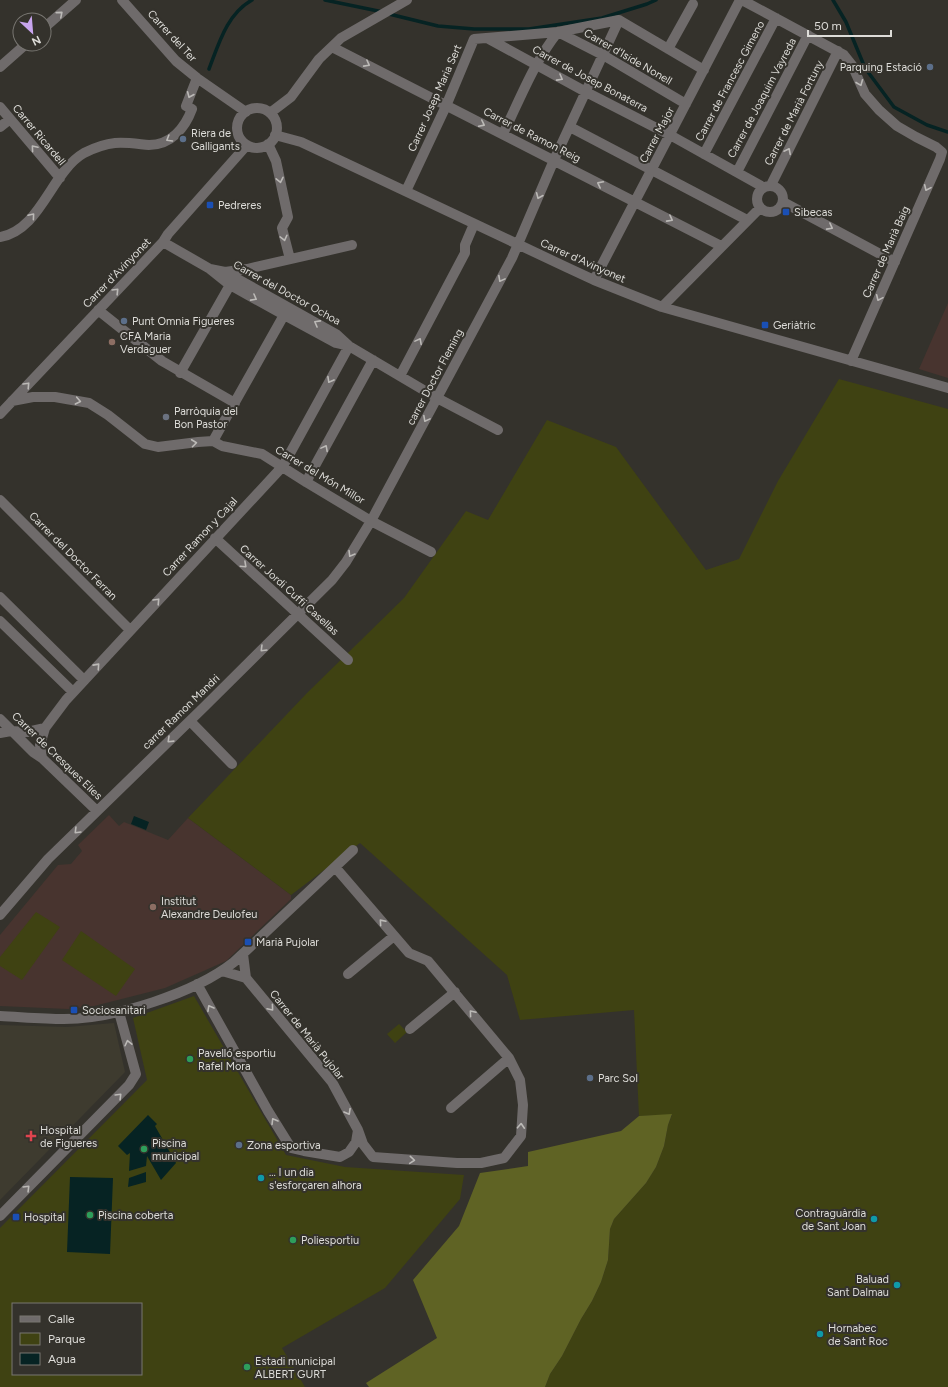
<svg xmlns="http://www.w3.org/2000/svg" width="948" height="1387" viewBox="0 0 948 1387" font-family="Figtree,sans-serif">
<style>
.built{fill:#3e3b2f}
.education{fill:#48342f}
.green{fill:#3f4212;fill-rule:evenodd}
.forest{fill:#5f6324}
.water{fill:#062323}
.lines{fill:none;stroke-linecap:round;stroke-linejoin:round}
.stream{stroke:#062323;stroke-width:3.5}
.minor{stroke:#6f6b6b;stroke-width:10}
.oneway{stroke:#bcbab7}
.service-dot{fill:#5c6f8a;stroke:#34322c;stroke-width:1.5}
.transit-dot{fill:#1a4fb4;stroke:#34322c;stroke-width:1.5}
.education-dot{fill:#8d6e63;stroke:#34322c;stroke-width:1.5}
.worship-dot{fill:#6b7280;stroke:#34322c;stroke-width:1.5}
.leisure-dot{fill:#2e9e5b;stroke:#34322c;stroke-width:1.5}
.health-dot{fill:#e0444e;stroke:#34322c;stroke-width:1.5}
.culture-dot{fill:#0f9aa8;stroke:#34322c;stroke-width:1.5}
.labels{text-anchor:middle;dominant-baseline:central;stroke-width:4;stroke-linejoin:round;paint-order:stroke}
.street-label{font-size:11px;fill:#dddcd8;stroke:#34322c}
.poi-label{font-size:11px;fill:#dddcd8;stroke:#34322c;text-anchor:start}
</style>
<rect width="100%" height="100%" fill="#34322c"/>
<path class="built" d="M114,1023L125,1072L0,1200V1025L67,1027Z"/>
<path class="education" d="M948,303V378L919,369Z
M109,815L119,826L124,822L168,840L188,818L291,895V899L226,961L165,988L94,1006L68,1009L0,1006V935L58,865L71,864L82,851L78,845Z"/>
<path class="green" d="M839,379L948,409V1387H545L550,1374L562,1356L581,1319L592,1301L601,1282L608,1260L610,1229L614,1219L646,1183L656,1167L664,1146L668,1125L672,1115L639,1116L634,1010L520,1020L507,975L360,843L291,895L188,818L307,693L404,598L466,511L488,520L547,420L616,447L706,570L739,559L778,481Z
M36,912L60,927L22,980L0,966V957Z
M81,931L135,969L116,996L62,960Z
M194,996L286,1155L345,1167L464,1175L460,1199L385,1288L282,1348L305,1387H0V1228L147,1080L133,1018ZM13,1304H141V1374H13Z
M399,1024L407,1032L395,1043L387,1034Z"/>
<path class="forest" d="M672,1114L668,1125L664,1146L656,1167L646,1183L614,1219L610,1229L608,1260L601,1282L592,1301L581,1319L562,1356L550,1374L545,1387H369L366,1383L437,1338L413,1280L459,1226L480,1173L528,1166V1152L621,1131L639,1116Z"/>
<path class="water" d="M134,816L149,822L146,830L131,824Z
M148,1115L157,1124L155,1126L176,1163L161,1180L147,1156L146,1166L129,1171L130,1153L127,1155L118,1146Z
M146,1172V1182L128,1187L129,1178Z
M70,1177L113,1178L110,1254L67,1252Z"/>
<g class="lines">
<path class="stream" d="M325,0L383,12
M833,0L846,22L865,68L894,107L927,125L948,132
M389,14L438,26L474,29H529L602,18L647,4L656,0
M209,69C219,43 227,14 252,0"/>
<path class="minor" d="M122,0L176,61L197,78L246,112
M742,0L844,55L852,65L865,94L879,110L897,126L916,137L936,147L942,152L940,159L851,361
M619,20L704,70
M44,28L76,0
M489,39L586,92L670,135L763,187
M332,47L721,246
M668,49L693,4
M0,67L26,44
M0,107L60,178
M237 128a20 20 0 1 1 40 0a20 20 0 1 1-40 0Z
M270,113L291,97L319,59L341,38L407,0
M0,127L10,119
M570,127L747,220
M503,134C520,99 534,62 558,32L603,55L686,104
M275,135L301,142L566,267L594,280L662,307L948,388
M268,144L276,161L288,217L282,228L290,259
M704,154L776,18
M737,172L808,35
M771,185L838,51
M757 199a13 13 0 1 1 26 0a13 13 0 1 1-26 0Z
M406,191L446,106L474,39L558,32L619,20
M783,202L895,262
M0,237C41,230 51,172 84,153C94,148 104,144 115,143C126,142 138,144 149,145C171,145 185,128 192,109L186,106L197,78
M163,242L210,269L230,285L284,315L336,343L349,346
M210,269L225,272L336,334L349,346L437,398L498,430
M225,272L247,269L352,245
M594,280L740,0
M662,307L760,208
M98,310L162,361L235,403
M180,373L230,285
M400,376L465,253V245L474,224
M12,401L33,397H55L89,403L108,415L145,444L158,447L198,442L213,441L222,446L262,454L306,482L371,521L431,552
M0,414L163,242L168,234L247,145
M213,441L284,315
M306,482L373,360
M0,500L130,630
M215,538L348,660
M0,597L84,680
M0,621L73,692
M0,719L33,752L42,758L97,811
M190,721L232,764
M0,733L11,731L27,732L45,728
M42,758L40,745L45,728L66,700L283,466L349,346
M0,915L48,859L203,708L332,580L346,562L371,521L512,258L554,160L619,20
M243,954L246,978L332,1082L358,1130L363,1144L373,1157L457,1163H481L504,1158L521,1136L523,1105L520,1080L509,1058L428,961L409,953L335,867
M222,971L246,978
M348,974L394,936
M197,984L268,1111L291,1148L304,1151L340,1157L349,1152L356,1142L358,1130
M0,1016C21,1017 43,1019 64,1019C114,1019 195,993 234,962L353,850
M410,1029L455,992
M451,1108L509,1058
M0,1216L129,1085L136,1074L119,1012"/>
</g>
<defs><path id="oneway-chevron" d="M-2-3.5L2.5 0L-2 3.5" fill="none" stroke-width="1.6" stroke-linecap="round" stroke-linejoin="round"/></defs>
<g class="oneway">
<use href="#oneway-chevron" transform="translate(60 14) rotate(-41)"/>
<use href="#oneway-chevron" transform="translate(367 64) rotate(28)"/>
<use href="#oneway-chevron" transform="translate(560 78) rotate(29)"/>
<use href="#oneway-chevron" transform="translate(860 83) rotate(68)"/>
<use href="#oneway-chevron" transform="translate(190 95) rotate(113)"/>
<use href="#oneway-chevron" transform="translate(482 124) rotate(26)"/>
<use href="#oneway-chevron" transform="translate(169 139) rotate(149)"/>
<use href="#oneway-chevron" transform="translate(34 148) rotate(-130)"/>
<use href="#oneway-chevron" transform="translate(788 151) rotate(-63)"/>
<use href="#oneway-chevron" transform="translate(280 180) rotate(78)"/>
<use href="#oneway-chevron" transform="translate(600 184) rotate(-153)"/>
<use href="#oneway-chevron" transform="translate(927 188) rotate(114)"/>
<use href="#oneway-chevron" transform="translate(539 196) rotate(113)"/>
<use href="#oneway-chevron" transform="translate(32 216) rotate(-50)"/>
<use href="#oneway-chevron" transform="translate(670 219) rotate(28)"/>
<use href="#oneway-chevron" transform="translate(830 227) rotate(28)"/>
<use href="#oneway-chevron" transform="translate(284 238) rotate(76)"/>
<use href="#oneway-chevron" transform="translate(501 279) rotate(118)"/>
<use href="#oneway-chevron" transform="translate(116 291) rotate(-46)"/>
<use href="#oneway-chevron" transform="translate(254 298) rotate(29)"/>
<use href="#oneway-chevron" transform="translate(879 298) rotate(114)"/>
<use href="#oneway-chevron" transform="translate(317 323) rotate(-151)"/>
<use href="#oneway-chevron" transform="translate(419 341) rotate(-62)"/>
<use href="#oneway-chevron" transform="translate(330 380) rotate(119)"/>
<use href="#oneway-chevron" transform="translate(27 385) rotate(-47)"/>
<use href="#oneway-chevron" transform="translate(78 401) rotate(11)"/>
<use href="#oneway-chevron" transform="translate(426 419) rotate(118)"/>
<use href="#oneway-chevron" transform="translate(194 443) rotate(-7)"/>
<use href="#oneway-chevron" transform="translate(325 448) rotate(-62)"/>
<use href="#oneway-chevron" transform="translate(351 554) rotate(121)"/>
<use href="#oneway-chevron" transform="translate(244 565) rotate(43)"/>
<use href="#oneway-chevron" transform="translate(157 601) rotate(-47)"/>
<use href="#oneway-chevron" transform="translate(263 649) rotate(135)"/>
<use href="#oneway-chevron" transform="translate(97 666) rotate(-48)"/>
<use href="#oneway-chevron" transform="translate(170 740) rotate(136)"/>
<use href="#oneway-chevron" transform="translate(77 831) rotate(135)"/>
<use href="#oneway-chevron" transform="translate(382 922) rotate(-131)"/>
<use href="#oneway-chevron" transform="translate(210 1008) rotate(-119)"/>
<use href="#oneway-chevron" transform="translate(271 1008) rotate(50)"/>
<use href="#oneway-chevron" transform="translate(472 1013) rotate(-130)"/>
<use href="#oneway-chevron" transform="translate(128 1043) rotate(-103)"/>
<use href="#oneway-chevron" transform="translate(119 1096) rotate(-45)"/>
<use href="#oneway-chevron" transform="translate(348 1112) rotate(61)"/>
<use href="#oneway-chevron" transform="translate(274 1121) rotate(-121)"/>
<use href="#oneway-chevron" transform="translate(521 1126) rotate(-87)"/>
<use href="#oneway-chevron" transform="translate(412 1160) rotate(5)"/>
<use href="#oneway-chevron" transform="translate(27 1188) rotate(-45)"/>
</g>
<g class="service-dot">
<circle cx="930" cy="67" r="4"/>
<circle cx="183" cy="139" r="4"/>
<circle cx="124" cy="321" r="4"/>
<circle cx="590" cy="1078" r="4"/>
<circle cx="239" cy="1145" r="4"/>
</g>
<g class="transit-dot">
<rect x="206" y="201" width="8" height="8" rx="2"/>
<rect x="782" y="208" width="8" height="8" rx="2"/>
<rect x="761" y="321" width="8" height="8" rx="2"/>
<rect x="244" y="938" width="8" height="8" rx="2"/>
<rect x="70" y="1006" width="8" height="8" rx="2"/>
<rect x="12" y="1213" width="8" height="8" rx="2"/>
</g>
<g class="education-dot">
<circle cx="112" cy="342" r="4"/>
<circle cx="153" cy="907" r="4"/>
</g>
<circle class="worship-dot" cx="166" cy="417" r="4"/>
<g class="leisure-dot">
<circle cx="190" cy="1059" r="4"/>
<circle cx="144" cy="1149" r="4"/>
<circle cx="90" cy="1215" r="4"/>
<circle cx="293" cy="1240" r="4"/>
<circle cx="247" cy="1367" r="4"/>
</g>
<path class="health-dot" d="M29 1130h4v4h4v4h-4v4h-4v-4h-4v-4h4z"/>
<g class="culture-dot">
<circle cx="261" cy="1178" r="4"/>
<circle cx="874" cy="1219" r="4"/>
<circle cx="897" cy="1285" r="4"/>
<circle cx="820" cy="1334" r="4"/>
</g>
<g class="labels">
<g class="street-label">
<text transform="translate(172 36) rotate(47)">Carrer del Ter</text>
<text transform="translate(628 57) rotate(30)">Carrer d'Iside Nonell</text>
<text transform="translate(590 79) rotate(28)">Carrer de Josep Bonaterra</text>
<text transform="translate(730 81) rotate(-62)">Carrer de Francesc Gimeno</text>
<text transform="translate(435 98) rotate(-66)">Carrer Josep Maria Sert</text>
<text transform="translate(762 98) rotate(-62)">Carrer de Joaquim Vayreda</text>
<text transform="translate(794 113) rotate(-63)">Carrer de Marià Fortuny</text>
<text transform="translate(39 135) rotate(50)">Carrer Ricardell</text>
<text transform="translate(532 135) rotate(27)">Carrer de Ramon Reig</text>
<text transform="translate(657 135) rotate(-62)">Carrer Major</text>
<text transform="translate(886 252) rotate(-66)">Carrer de Marià Baig</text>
<text transform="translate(583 261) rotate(24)">Carrer d'Avinyonet</text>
<text transform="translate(117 273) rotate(-46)">Carrer d'Avinyonet</text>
<text transform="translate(287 293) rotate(29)">Carrer del Doctor Ochoa</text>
<text transform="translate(435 377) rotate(-62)">carrer Doctor Fleming</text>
<text transform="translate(320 475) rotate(31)">Carrer del Món Millor</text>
<text transform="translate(200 537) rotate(-47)">Carrer Ramon y Cajal</text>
<text transform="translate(73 556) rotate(45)">Carrer del Doctor Ferran</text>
<text transform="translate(289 590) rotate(42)">Carrer Jordi Cuffi Casellas</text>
<text transform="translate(181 712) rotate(-44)">carrer Ramon Mandri</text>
<text transform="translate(57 756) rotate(44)">Carrer de Cresques Elies</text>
<text transform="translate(307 1035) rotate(51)">Carrer de Marià Pujolar</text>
</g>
<g class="poi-label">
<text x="922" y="67" text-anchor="end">Parquing Estació</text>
<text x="191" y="133">Riera de<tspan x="191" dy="13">Galligants</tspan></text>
<text x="218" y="205">Pedreres</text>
<text x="794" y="212">Sibecas</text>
<text x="132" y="321">Punt Omnia Figueres</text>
<text x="773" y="325">Geriàtric</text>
<text x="120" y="336">CFA Maria<tspan x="120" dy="13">Verdaguer</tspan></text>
<text x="174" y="411">Parròquia del<tspan x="174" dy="13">Bon Pastor</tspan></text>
<text x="161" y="901">Institut<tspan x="161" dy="13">Alexandre Deulofeu</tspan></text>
<text x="256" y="942">Marià Pujolar</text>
<text x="82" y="1010">Sociosanitari</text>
<text x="198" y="1053">Pavelló esportiu<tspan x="198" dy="13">Rafel Mora</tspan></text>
<text x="598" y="1078">Parc Sol</text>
<text x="40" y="1130">Hospital<tspan x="40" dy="13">de Figueres</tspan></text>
<text x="152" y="1143">Piscina<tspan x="152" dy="13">municipal</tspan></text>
<text x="247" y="1145">Zona esportiva</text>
<text x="269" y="1172">... I un dia<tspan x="269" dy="13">s'esforçaren alhora</tspan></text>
<text x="866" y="1213" text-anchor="end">Contraguàrdia<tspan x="866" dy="13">de Sant Joan</tspan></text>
<text x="98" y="1215">Piscina coberta</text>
<text x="24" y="1217">Hospital</text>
<text x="301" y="1240">Poliesportiu</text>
<text x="889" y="1279" text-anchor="end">Baluad<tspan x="889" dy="13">Sant Dalmau</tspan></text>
<text x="828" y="1328">Hornabec<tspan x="828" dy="13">de Sant Roc</tspan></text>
<text x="255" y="1361">Estadi municipal<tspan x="255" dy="13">ALBERT GURT</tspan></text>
</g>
</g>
<rect x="12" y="1303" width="130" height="72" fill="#34322c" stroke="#787671"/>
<rect x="20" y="1316" width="20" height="6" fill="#6f6b6b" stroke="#787671"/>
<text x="48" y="1323" font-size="12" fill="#dddcd8">Calle</text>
<rect x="20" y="1333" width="20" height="12" fill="#3f4212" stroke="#787671"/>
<text x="48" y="1343" font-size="12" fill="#dddcd8">Parque</text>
<rect x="20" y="1353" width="20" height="12" fill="#062323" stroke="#787671"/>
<text x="48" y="1363" font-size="12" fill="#dddcd8">Agua</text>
<g transform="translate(32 32) rotate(154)"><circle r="19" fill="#34322c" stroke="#787671"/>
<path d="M0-3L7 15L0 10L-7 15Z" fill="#c8a5ee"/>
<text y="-6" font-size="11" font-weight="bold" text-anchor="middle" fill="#dddcd8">N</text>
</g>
<path d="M808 30v6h83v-6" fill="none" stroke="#dddcd8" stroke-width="2"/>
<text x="814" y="30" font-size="12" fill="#dddcd8" stroke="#34322c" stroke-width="3" paint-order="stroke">50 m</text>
</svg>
